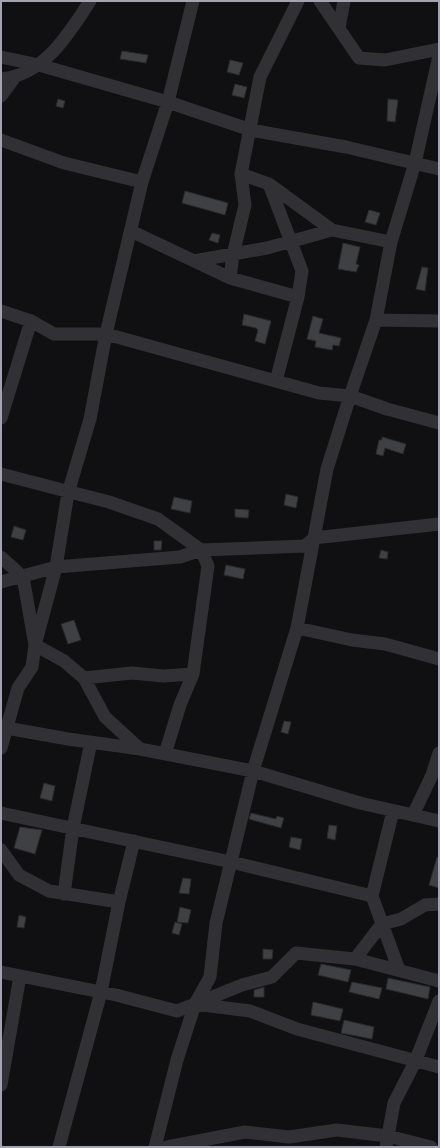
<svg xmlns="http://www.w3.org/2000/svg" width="440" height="1148" viewBox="0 0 440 1148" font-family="Mulish,sans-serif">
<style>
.building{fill:#3f4044;stroke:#2a2a2d}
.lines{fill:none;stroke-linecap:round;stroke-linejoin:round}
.minor{stroke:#313135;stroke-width:13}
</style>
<rect width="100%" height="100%" fill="#100f11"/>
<path class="building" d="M122,51L148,55L146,63L120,59Z
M230,60L243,63L239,75L227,72Z
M235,84L247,87L244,98L232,95Z
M58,99L65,101L63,108L56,106Z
M388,99L398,100L395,122L387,121Z
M185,191L228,203L225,215L182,203Z
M369,210L380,213L376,225L365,222Z
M212,233L220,235L218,243L209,240Z
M343,243L360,247L356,264L359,265L356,272L338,269Z
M422,267L428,268L425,291L416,289Z
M244,314L271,321L265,344L255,341L258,330L256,328L242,325Z
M313,316L323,319L319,333L341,338L339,346L333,345L332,350L315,347L316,341L307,339Z
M382,437L406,444L403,454L385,448L383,456L376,454L379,440H382Z
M286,494L298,497L296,508L284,505Z
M174,497L192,501L190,513L171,509Z
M235,509L249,510L248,518L235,517Z
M14,526L26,530L23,540L11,537Z
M154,541H162L161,550H154Z
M381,550L388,552L387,559L379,558Z
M226,565L245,569L243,579L224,575Z
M74,620L81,640L68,644L61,624Z
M284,721L291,722L288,734L281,732Z
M44,783L55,786L52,801L40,798Z
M251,813L276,819L277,816L284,818L281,828L249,819Z
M329,825L337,826L335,840L327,838Z
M20,827L42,830L35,854L14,848Z
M291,837L302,839L300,850L289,847Z
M437,857L439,858V888L429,885Z
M183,878L191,879L189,894L179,893Z
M180,907L191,910L188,923L177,922Z
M19,915L26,917L24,928L17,927Z
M175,922L182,924L179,935L172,933Z
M263,949L273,950L272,959H263Z
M321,964L351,970L348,982L318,975Z
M388,978L430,987L428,999L386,989Z
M352,982L382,988L379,999L349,992Z
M264,987V997H254V990Z
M313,1002L343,1009L340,1021L311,1015Z
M344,1020L374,1027L372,1039L341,1033Z"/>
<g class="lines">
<path class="minor" d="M320,1L359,58L385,60L439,49
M339,28L344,1
M1,57L39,65L168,102L251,130L346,147L439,169
M1,79C44,75 69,34 90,1
M1,96L15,77
M1,140L64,163L142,182
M241,174L269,184L302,271L298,297L276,381
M269,184L332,230
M131,231L230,278L298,297
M194,261L267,248L332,230L391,242
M230,278L233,255L245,205L241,174L260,77L298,1
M1,311L31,321L54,334H106L319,393L350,396L387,409L439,423
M376,320L439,321
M1,418L31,321
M1,474L109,502L158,519L201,550L208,566L193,674L180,705L165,754
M1,557L23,577L35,645L64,661L84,678L105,717L140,749
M1,582L56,567L180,557L201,550L305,546L314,538L439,524
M297,628L352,640L385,644L439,659
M84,678L132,673L163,676L193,674
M1,727L68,739L140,749L253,771L360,803L439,821
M1,748L18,688L32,667L35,645L56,567L68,493L90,419L106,334L142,182L168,102L193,1
M393,811L372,896L399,970
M1,813L231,862L372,896
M413,815L432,775L439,753
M1,850L19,875L49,891L119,902
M64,894L73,828L91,742
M355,959L439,981
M1,972L116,995L177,1011L195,1004L250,1011L297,1029L439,1067
M195,1004L242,985L272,977L296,953L355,959L382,924L401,919L425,905L439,904
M1,1085L20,976
M59,1147L101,992L119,902L134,841
M155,1147L177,1060L195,1004L210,977L216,923L253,771L297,628L327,469L350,396L376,320L391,242L415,163L439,56
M167,1147L245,1132L289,1137L337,1130L388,1136L431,1147
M386,1147L394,1103L415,1062L439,1001"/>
</g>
<rect width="440" height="1148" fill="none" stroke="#a2a5b1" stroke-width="4"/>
</svg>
